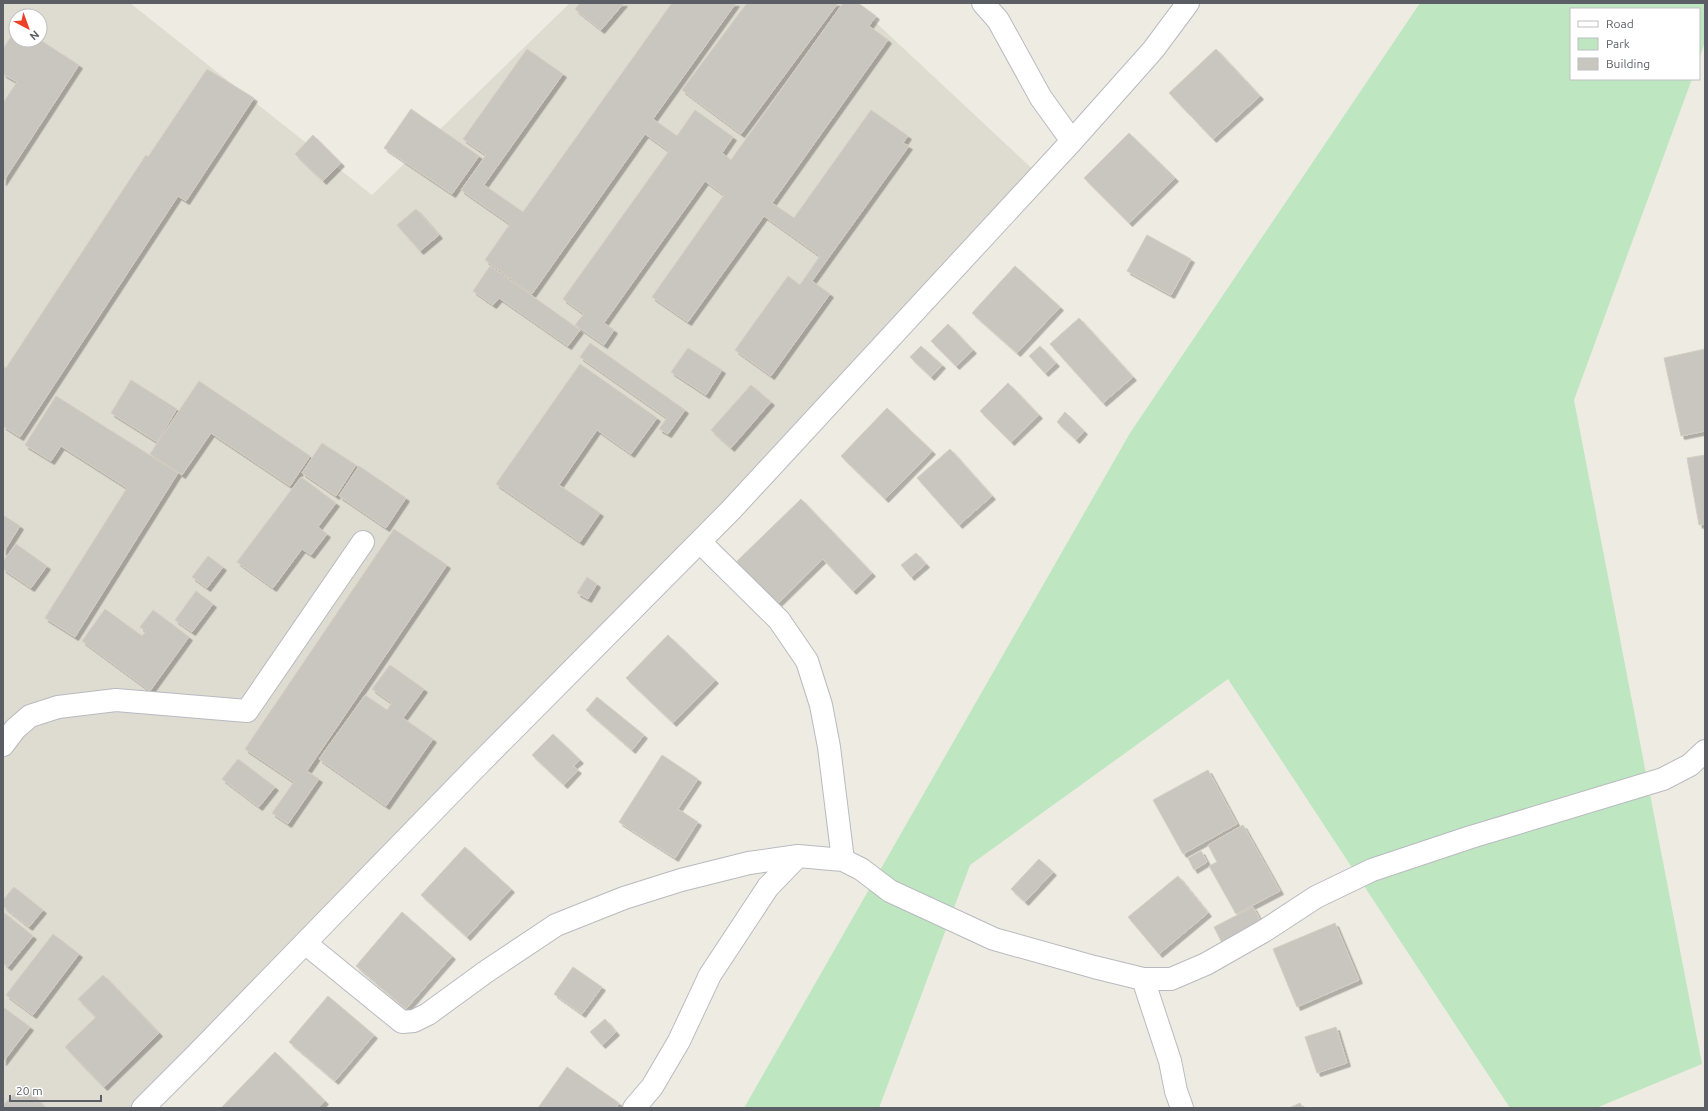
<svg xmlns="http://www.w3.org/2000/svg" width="1708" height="1111" viewBox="0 0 1708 1111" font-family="Ubuntu,sans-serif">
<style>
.education{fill:#dedbd1;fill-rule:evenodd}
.green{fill:#bee6c0}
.building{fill:#c9c6c0;stroke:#d3cec1;filter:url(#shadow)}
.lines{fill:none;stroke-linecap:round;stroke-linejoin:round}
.street-casing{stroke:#b8babf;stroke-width:24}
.street{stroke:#fff;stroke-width:22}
</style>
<defs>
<filter id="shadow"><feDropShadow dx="3.5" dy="3.5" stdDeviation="0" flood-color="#0004"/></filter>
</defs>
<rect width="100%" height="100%" fill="#eeece2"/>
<path class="education" d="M3,3H130L372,195L570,3H855L1040,176L136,1108H3ZM16,16H40V40H16Z"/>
<path class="green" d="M1420,3H1705V42L1699,59V9H1571V79H1692L1574,400L1702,1064L1596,1108H1510L1228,679L970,865L879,1108H744L1130,433Z"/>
<path class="building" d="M580,3H624L601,30L575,9Z
M672,3H736L653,119L677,136L695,110L733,137L722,153L731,160L843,3H858L876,16L869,26L888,40L772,203L794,218L871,110L908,136L903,143L909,146L812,281L830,294L771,376L735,350L788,276L800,285L820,256L764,216L688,322L652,297L724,195L705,181L604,323L614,330L604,345L575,325L584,314L563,299L669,151L645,134L532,294L485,260L510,224L461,190L486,155L463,139L527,49L563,74L484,185L523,212Z
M747,3H838L741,134L682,90Z
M16,29V40H40L79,65L3,182V103L17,82L3,74V49Z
M1216,49L1260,96L1213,139L1169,93Z
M207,69L254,98L186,201L178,196L20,437L3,426V366L6,368L146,155L148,157Z
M411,109L479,156L452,194L384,148Z
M1129,133L1175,178L1129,223L1084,178Z
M313,135L341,163L323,181L295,154Z
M416,209L439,235L420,251L397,225Z
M1147,235L1191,259L1171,295L1127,271Z
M490,266L580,330L568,346L499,298L493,305L473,291Z
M1015,266L1060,307L1017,353L972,313Z
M1079,318L1133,377L1103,403L1050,344Z
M948,324L973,350L956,366L931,341Z
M590,343L685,410L668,434L659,429L667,418L580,357Z
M921,346L942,365L931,377L910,357Z
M1040,346L1056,363L1045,373L1029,356Z
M688,348L722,370L706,395L671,372Z
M1705,349V431L1681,436L1664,358Z
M580,364L657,418L631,454L597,430L559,485L600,513L580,542L496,484Z
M131,380L177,409L157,442L111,413Z
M199,381L310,456L290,486L211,433L182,475L150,454Z
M1008,383L1039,415L1011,442L980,411Z
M751,385L771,402L731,448L711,430Z
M56,396L178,473L75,637L45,618L127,488L61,446L51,461L25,445Z
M887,408L932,451L885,499L841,456Z
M1065,412L1084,431L1076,440L1057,422Z
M322,443L356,465L336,496L302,473Z
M950,449L992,496L959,525L917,478Z
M1705,455V524L1699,525L1687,458Z
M359,466L406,498L386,528L339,496Z
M301,477L336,503L318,527L327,534L311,555L302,549L273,588L237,562Z
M801,499L872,573L853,591L823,559L774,607L733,565Z
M3,515L20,526L3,553Z
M394,529L447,565L307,771L319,779L288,824L272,813L294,782L245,749Z
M16,544L47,566L31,588L3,569V561Z
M916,553L926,564L911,577L901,565Z
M208,556L223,567L207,588L192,577Z
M587,577L597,584L588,599L577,593Z
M196,591L213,604L192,632L175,620Z
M105,609L142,636L146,631L140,627L153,610L189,637L150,691L82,641Z
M668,635L715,680L673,723L626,678Z
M390,665L424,689L403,718L433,739L386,806L319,759L365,695L387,710L392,703L372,689Z
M597,697L644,735L632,750L586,710Z
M553,734L580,760L573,766L578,770L564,785L532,755Z
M662,755L698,779L678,809L698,822L675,858L619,822Z
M238,759L275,787L259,807L222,779Z
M1208,770L1237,824L1183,854L1153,800Z
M1243,825L1280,891L1236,914L1209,866L1217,862L1208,845Z
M465,847L511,889L467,937L421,895Z
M1201,851L1207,862L1194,870L1188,858Z
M1039,859L1053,872L1025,902L1011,889Z
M1178,876L1208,913L1159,954L1128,917Z
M14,887L43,910L29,927L3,906V900Z
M1253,907L1263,925L1223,945L1214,927Z
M3,912L33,936L8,967L3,963Z
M402,912L452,956L406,1009L356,966Z
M1335,923L1359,980L1297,1007L1273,949Z
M53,934L79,954L33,1015L6,995Z
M573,967L602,987L582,1014L554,994Z
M103,975L159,1033L104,1087L65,1047L96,1017L78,999Z
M328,996L374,1035L335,1081L289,1042Z
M3,1007L30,1027L3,1062Z
M605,1019L616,1032L602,1045L590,1032Z
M1336,1027L1347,1063L1317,1073L1305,1037Z
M275,1052L325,1101L318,1108H221Z
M567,1067L619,1103L616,1108H538Z
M24,1085L45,1108H3V1105Z
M1300,1103L1303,1108H1289Z"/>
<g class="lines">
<g class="street-casing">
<path id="street" d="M983,3L998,20L1041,98L1072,141
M700,542L779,620L807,661L821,705L829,747L843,860
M3,745L15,729L30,716L58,707L116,700L247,711L363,542
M305,943L402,1022L414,1021L428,1014L487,971L556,925L624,898L681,880L749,863L798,856L843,860L861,869L890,891L994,939L1094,967L1143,979H1171L1206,964L1264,931L1316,897L1372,870L1471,837L1663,779L1690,765L1705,751
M1143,979L1170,1061L1176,1091L1182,1108
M143,1108L197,1054L478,765L731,510L1072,141L1153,50L1188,3
M634,1108L652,1087L679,1041L710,975L768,887L798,856"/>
</g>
<use href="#street" class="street"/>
</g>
<rect width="1708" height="1111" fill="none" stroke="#5b5e64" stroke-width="8"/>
<rect x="1570" y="8" width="130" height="72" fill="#ffffff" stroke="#bdbfc1"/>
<rect x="1578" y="21" width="20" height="6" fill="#ffffff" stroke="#bdbfc1"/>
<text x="1606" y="28" font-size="12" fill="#5b5e64">Road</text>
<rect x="1578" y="38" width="20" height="12" fill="#bee6c0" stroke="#bdbfc1"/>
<text x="1606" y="48" font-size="12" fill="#5b5e64">Park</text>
<rect x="1578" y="58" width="20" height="12" fill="#c9c6c0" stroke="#bdbfc1"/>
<text x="1606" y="68" font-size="12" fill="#5b5e64">Building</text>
<g transform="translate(28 28) rotate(139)"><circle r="19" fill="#ffffff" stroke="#bdbfc1"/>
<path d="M0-3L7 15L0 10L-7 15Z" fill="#ed422a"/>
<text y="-6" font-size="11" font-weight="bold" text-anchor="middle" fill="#5b5e64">N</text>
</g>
<path d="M10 1095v6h91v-6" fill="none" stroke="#5b5e64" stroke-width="2"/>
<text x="16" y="1095" font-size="12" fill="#5b5e64" stroke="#ffffff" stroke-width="3" paint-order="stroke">20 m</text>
</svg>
